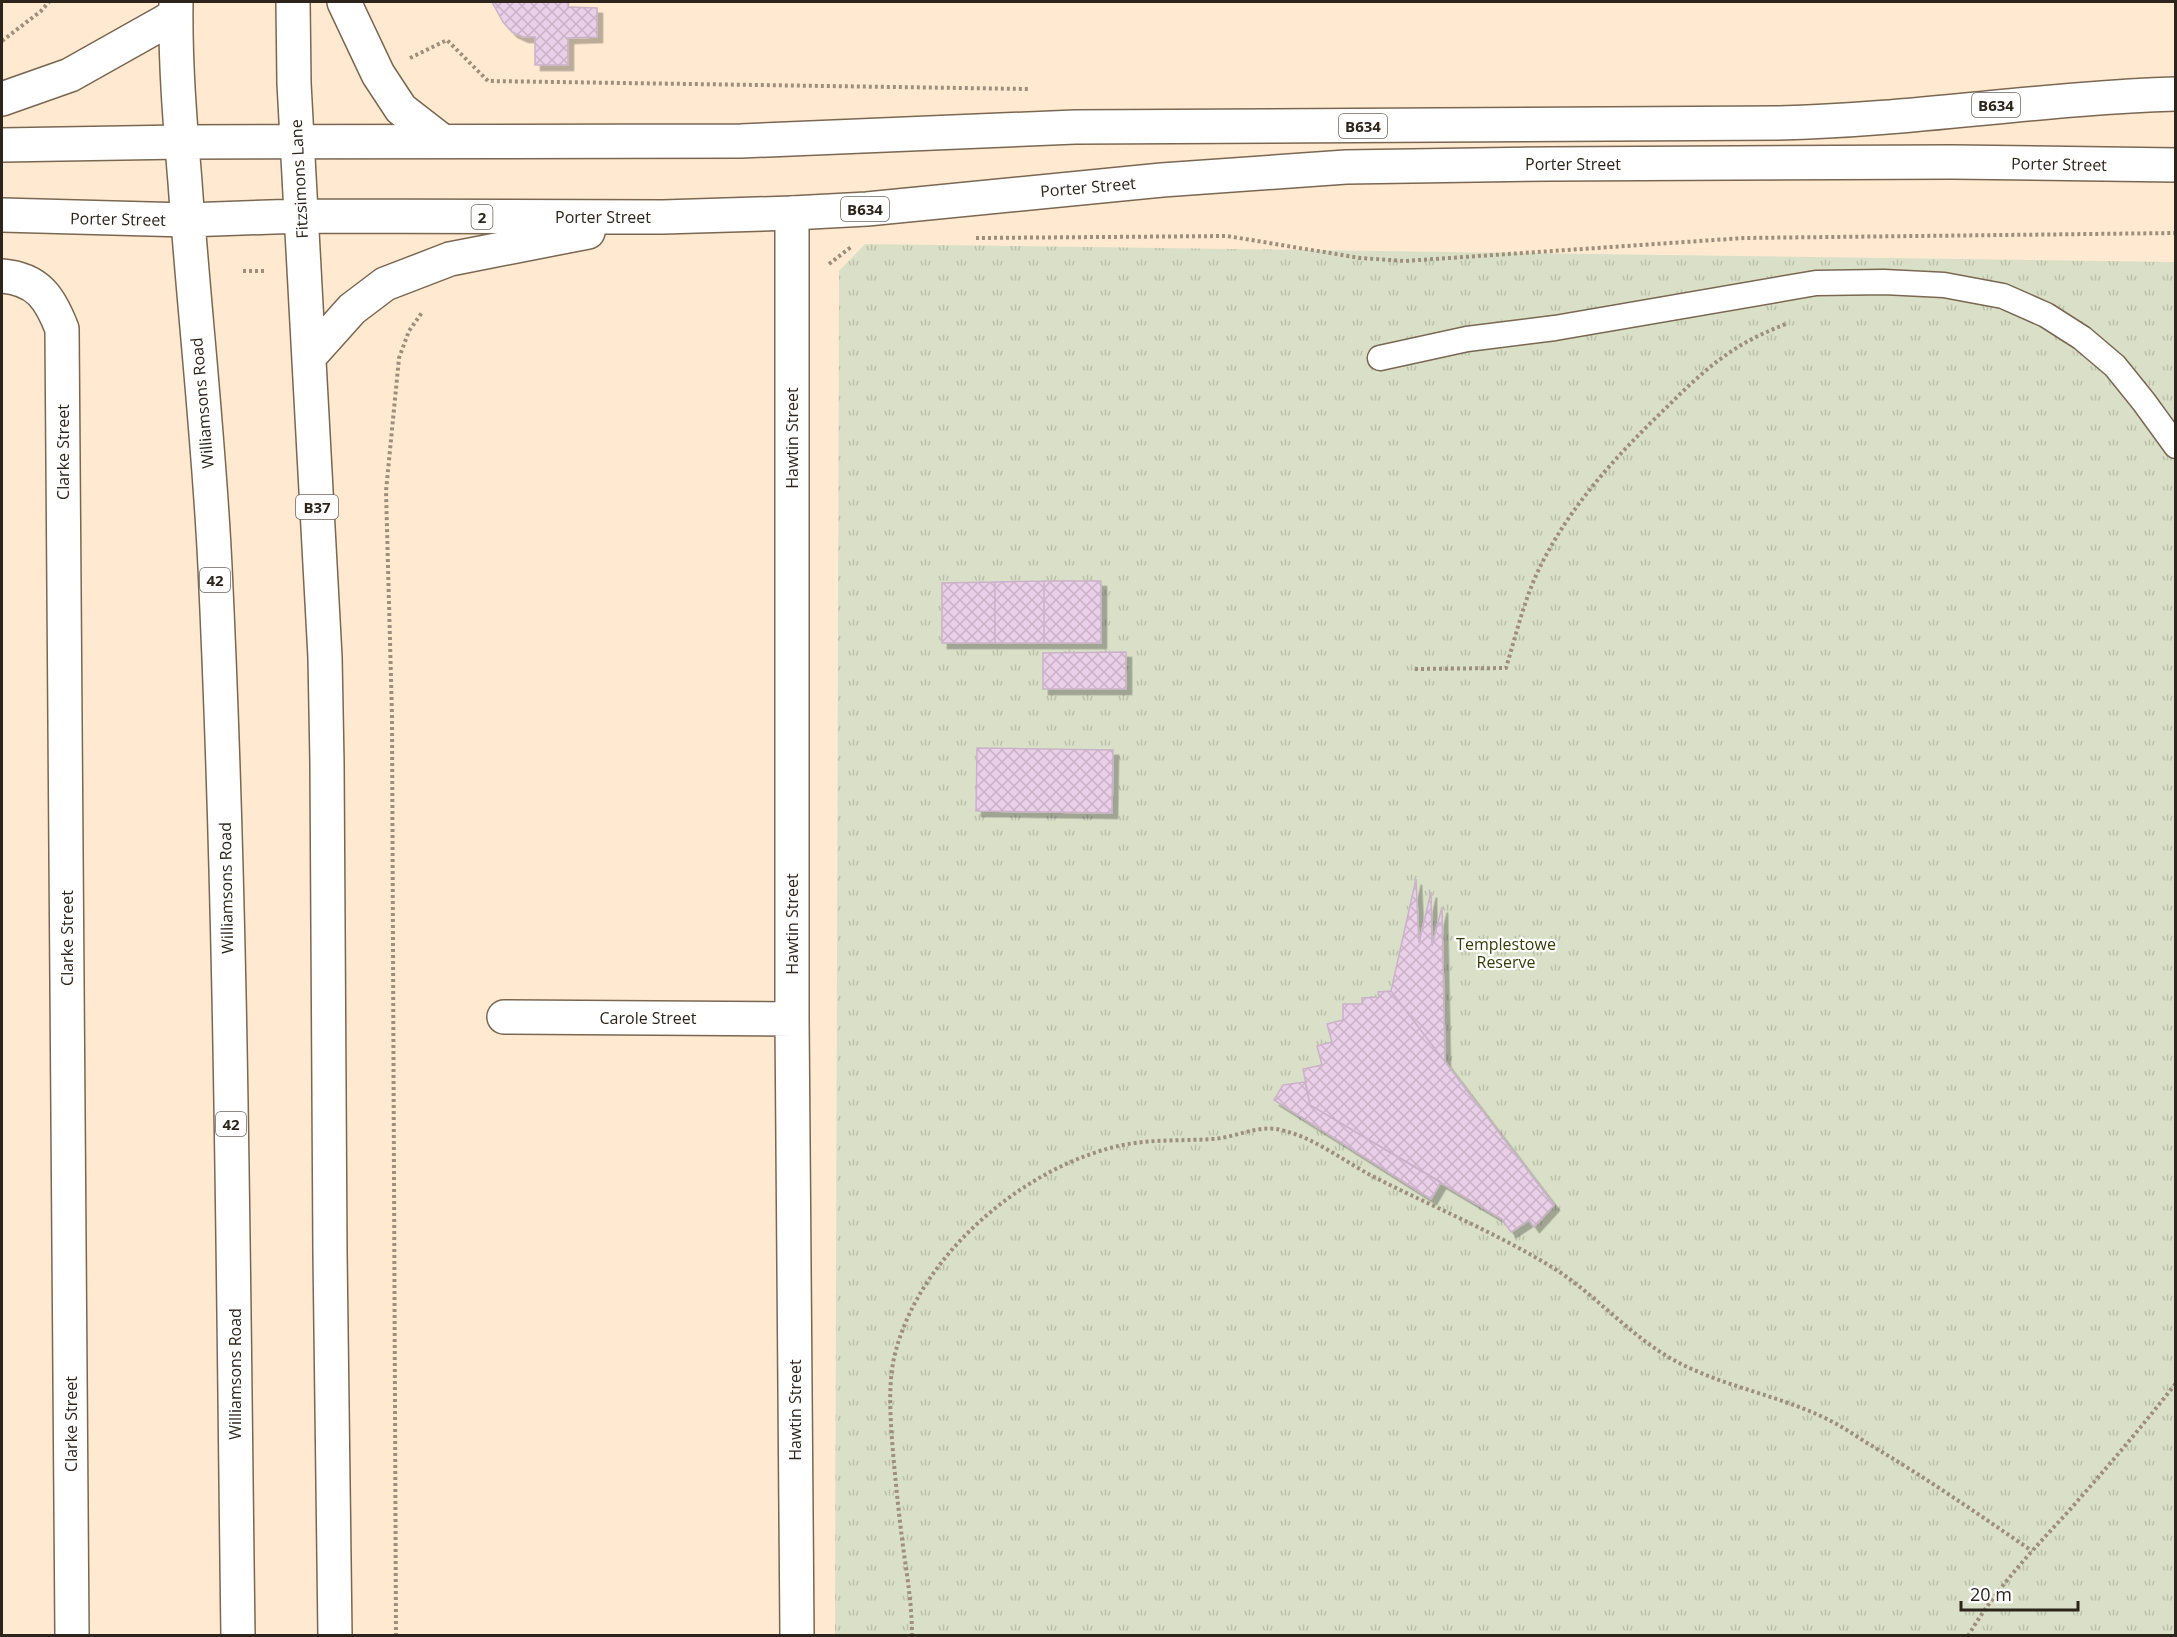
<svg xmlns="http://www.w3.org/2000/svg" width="2177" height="1637" viewBox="0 0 2177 1637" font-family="'Open Sans',sans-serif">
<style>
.park{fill:url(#park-tufts)}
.building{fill:url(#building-cross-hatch);stroke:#cab3c9;stroke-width:1.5;filter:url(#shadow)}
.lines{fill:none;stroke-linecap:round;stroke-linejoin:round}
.lane-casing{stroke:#7a6752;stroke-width:27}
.street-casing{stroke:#7a6752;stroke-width:36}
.secondary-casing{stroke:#7a6752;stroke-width:36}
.primary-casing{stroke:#7a6752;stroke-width:36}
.path{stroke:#9e8f7d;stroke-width:4;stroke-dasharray:3 3;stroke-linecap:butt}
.lane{stroke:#fff;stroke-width:24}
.street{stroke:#fff;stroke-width:33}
.secondary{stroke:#fff;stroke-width:33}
.primary{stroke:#fff;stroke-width:33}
.labels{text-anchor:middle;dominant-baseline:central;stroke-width:4.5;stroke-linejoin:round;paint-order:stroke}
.shield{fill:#fff;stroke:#6c6660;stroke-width:1.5}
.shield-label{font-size:15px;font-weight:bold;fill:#2d251c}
.street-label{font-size:16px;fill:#2d251c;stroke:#fff}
.park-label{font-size:16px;fill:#353e08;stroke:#fff}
</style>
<defs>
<pattern id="park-tufts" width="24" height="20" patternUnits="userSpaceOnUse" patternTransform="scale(1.5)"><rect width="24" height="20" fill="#dae0c8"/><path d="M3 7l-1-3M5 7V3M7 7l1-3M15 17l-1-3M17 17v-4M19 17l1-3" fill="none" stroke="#bbc0ab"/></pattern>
<pattern id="building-cross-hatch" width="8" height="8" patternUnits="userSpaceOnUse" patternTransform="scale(1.5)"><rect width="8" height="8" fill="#eacfe8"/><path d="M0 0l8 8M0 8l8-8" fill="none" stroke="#c9b2c6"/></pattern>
<filter id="shadow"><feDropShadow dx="5.5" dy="5.5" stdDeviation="0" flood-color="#0004"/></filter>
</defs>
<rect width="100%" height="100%" fill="#ffead1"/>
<path class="park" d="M865,244L2175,262V1635L835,1636L839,271Z"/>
<path class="building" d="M492,2H569L568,7L597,8V37L568,38V65H535V37H523L512,32L503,22Z
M1044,581V643H995V582Z
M1044,581H1101V643H1044Z
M995,582V643H942V583Z
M1126,652V689H1043V653Z
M977,748L1113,750L1112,813L976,811Z
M1416,879L1419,943L1431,892L1432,946L1442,907L1445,1062L1391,991Z
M1391,991L1554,1205L1534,1227L1529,1220L1511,1232L1502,1219L1310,1105L1303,1069L1322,1065L1317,1046L1332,1042L1327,1024L1343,1020V1004H1362V998L1379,997L1378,992Z
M1305,1082L1310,1105L1441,1182L1431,1199L1274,1100L1283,1085Z"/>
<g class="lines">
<g class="lane-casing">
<path id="lane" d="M1380,358L1467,339L1555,328L1816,283L1884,282L1944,285L2003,296L2046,315L2082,338L2115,366L2144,402L2176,446"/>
</g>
<g class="street-casing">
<path id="street" d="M792,213V1019L797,1636
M2,276C38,279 50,298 62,329L72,1636
M504,1017L792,1019"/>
</g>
<g class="secondary-casing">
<path id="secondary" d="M2,99L70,75L175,16
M2,145L182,142
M2,215L187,220"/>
</g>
<g class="primary-casing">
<path id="primary" d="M176,2C175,62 180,122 185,182C194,310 209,439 215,567C232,923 233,1279 238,1636
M293,2L294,83L325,657L327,763L330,1252L335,1636
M344,2L378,74L401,109L441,140
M182,142L741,141L1075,127L1779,123C1912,120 2043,98 2176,94
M187,220L300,216L663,217L792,213L867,209L1162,180L1346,167L1549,164L1952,162L2176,165
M309,357L352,309L385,284L450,259L588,232"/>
</g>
<path class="path" d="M2,41L41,11L49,2
M410,58L447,40L488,81L1029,89
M976,238L1227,236L1360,258L1405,261L1744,238L2176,233
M829,264L851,247
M243,271H265
M1415,669L1506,668C1516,635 1524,600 1539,569C1570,505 1618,454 1669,405C1690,384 1712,363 1738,347C1754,337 1771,330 1788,323
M396,1636L392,716L386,491L399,358L409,331L423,311
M912,1636C912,1608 908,1581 904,1554C899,1516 895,1478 892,1440C890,1410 888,1379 896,1350C922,1253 1026,1165 1123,1145C1153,1139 1183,1141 1213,1139C1239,1137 1259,1123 1285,1131C1316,1139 1344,1161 1372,1176C1433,1207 1497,1233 1555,1269C1594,1294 1625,1330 1665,1355C1714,1385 1773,1393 1825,1418C1840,1425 1853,1434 1867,1443C1923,1476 1977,1513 2032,1551
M1968,1636C1995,1590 2030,1553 2066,1514C2104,1471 2141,1428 2176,1383"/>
<use href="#lane" class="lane"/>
<use href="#street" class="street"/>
<use href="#secondary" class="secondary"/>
<use href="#primary" class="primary"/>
</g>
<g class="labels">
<g class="shield">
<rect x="1972" y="93" width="48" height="24" rx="4.5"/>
<rect x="1339" y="114" width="48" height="24" rx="4.5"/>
<rect x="841" y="197" width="48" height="24" rx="4.5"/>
<rect x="471.5" y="205" width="21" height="24" rx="4.5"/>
<rect x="296" y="495" width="42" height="24" rx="4.5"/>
<rect x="200" y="568" width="30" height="24" rx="4.5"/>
<rect x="216" y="1112" width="30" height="24" rx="4.5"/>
</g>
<g class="shield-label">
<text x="1996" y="105">B634</text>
<text x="1363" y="126">B634</text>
<text x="865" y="209">B634</text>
<text x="482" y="217">2</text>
<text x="317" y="507">B37</text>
<text x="215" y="580">42</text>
<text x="231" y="1124">42</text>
</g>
<g class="street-label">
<text x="1573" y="164">Porter Street</text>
<text transform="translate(2059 164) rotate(1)">Porter Street</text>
<text transform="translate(299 179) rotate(-93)">Fitzsimons Lane</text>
<text transform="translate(1088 187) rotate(-5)">Porter Street</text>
<text x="603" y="217">Porter Street</text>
<text transform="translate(118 219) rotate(1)">Porter Street</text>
<text transform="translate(202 403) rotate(-95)">Williamsons Road</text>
<text transform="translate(792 438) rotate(-90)">Hawtin Street</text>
<text transform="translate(63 452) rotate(-90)">Clarke Street</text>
<text transform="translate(226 888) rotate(-91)">Williamsons Road</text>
<text transform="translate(792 924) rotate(-90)">Hawtin Street</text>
<text transform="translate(67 938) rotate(-90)">Clarke Street</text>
<text x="648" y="1018">Carole Street</text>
<text transform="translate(235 1374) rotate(-90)">Williamsons Road</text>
<text transform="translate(795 1410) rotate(-90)">Hawtin Street</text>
<text transform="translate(71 1424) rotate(-90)">Clarke Street</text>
</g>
<g class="park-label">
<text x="1506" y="944">Templestowe<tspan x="1506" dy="18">Reserve</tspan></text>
</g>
</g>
<rect width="2177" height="1637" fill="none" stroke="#2d251c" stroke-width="6"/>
<path d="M1961 1601v9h117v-9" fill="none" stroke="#2d251c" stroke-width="3"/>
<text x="1970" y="1601" font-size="18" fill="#2d251c" stroke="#ffffff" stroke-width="4.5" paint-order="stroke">20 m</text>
</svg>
